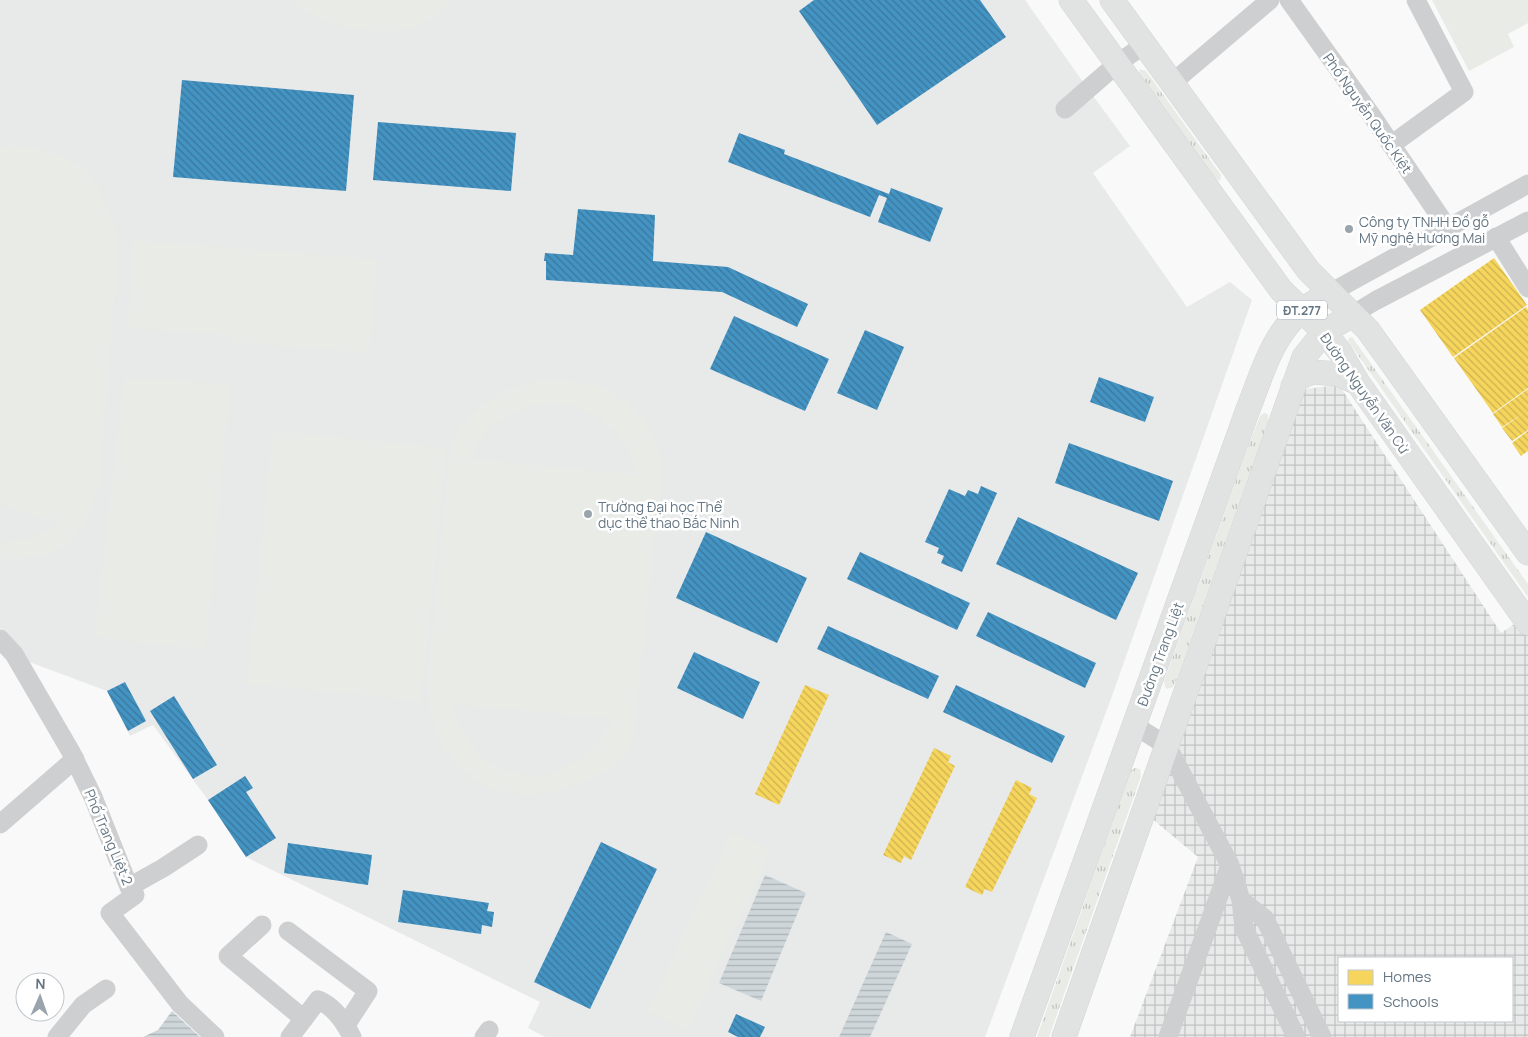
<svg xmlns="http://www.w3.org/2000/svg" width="1528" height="1037" viewBox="0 0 1528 1037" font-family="Manrope,sans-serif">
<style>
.built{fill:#e8e9e9}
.industrial{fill:url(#industrial-grid);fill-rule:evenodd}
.grass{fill:url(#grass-tufts)}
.garden{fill:#e8ebe6;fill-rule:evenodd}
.water{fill:url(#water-rules)}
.homes{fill:url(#homes-back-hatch)}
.schools{fill:url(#schools-back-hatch)}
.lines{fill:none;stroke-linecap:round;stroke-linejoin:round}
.major-casing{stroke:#d5d6d7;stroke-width:25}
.minor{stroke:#cecfd0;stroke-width:19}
.major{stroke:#e1e2e2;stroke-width:24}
.poi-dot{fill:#99a4ac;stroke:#fff;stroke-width:2}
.labels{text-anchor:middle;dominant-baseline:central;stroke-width:5;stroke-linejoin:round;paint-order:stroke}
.shield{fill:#fff;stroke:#939fa8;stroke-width:1}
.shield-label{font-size:12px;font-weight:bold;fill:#657683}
.street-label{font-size:14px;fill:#657683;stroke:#fff}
.poi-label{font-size:14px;fill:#657683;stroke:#fff;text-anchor:start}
</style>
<defs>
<pattern id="industrial-grid" width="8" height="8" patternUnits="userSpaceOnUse" patternTransform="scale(1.25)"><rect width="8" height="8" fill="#e8e9e9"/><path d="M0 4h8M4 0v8" fill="none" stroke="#c0c1c2"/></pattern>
<pattern id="grass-tufts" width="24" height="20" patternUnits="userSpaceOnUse" patternTransform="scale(1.25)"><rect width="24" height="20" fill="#e8ebe6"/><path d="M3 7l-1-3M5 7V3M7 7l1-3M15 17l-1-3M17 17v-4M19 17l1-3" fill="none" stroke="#c0c3c0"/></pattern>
<pattern id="water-rules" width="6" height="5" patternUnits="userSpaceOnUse" patternTransform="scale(1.25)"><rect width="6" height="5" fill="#ced6d9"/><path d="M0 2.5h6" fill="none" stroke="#abb2b5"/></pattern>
<pattern id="homes-back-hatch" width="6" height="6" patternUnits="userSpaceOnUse" patternTransform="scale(1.25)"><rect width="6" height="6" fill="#f6d55c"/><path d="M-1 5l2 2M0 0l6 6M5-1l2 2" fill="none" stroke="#cbb151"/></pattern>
<pattern id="schools-back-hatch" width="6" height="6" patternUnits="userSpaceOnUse" patternTransform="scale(1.25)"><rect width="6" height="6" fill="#4393c3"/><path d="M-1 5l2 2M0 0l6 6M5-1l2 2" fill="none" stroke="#3a779c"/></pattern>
</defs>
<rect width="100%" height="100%" fill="#f9f9f9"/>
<path class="built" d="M0,0H1025L1088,89L1130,146L1093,173L1187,307L1230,282L1252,300L1112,696L985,1037H545L528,1028L540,1002L246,857L208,800L153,725L130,736L107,691L24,660L13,641L0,628Z"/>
<path class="industrial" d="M1339,385L1501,633L1528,615V1037H1130L1198,857L1150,817L1305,389ZM1339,958H1512V1021H1339Z"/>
<path class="grass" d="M1140,69L1146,71L1221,175L1220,181L1215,179L1139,73Z
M1352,337L1528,584V597L1348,341L1349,338Z
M1264,413L1268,414V422L1176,681L1173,687L1167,689L1165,687L1164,681L1249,444L1260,416Z
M1135,768L1140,769L1141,776L1049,1037H1037L1131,770Z"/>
<path class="garden" d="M289,0H454C444,10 432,19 420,25C395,37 351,31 325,22C313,17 303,9 293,0Z
M1432,0H1528V23L1508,34L1514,47L1469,71Z
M12,145C39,147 68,154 88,173C103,188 114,224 119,244L99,487C83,542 58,562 0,559V543C21,541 50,536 63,517L52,522L0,505V147Z
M134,240L377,259L369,353L234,342V336L127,328Z
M166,378L230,386L206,650L94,637L124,379Z
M565,380C574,382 584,382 592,384C603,387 614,394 623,401C657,425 662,448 660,488L633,741C628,748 624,757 617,763C609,771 594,776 584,781C532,808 472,795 441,743C428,720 428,690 429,665L449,457C452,448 453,439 458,431C467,416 498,392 515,386C531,380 549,380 565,380ZM548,403C589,401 635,436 636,478L633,474L474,459L471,463C480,422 511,409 548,403ZM451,704L612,719C607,728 603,738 596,745C584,758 564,770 547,774C531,778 497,770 485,759C480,755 476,749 472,745C463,733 454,718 451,704Z
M273,431L447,448L421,701L247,684Z
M731,832L771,850L688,1029L648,1011Z"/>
<path class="water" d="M765,875L806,893L761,1001L719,983Z
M886,932L912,944L870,1037H839Z
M172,1011L200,1037H143L158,1030Z"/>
<path class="homes" d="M1494,258L1527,305L1453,357L1420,310Z
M1526,307L1528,310V388L1493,413L1454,358Z
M1528,389V430L1512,441L1502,428L1524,413L1502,427L1493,414Z
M1528,431V451L1521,456L1512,443Z
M805,685L829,695L779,805L755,794Z
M934,748L951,756L948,762L955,766L911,860L904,856L901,863L883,855Z
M1016,780L1032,788L1029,794L1037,798L992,892L985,889L982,895L965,887Z"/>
<path class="schools" d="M814,0H980L1006,37L877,125L799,11Z
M182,80L354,95L346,191L173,177Z
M378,122L516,133L511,191L373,180Z
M739,133L785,150L784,154L889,194L891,188L943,208L930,242L878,222L887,198L879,195L870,217L728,162Z
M578,209L655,215L653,261L728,267L808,304L797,327L722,292L546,280V261H544L545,253L573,255Z
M734,316L829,359L805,411L710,369Z
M865,330L904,347L877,410L837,393Z
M1099,377L1154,397L1145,422L1090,402Z
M1069,443L1173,481L1159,521L1055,483Z
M981,486L997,493L962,572L941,563L944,556L937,553L939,548L925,542L949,489L965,496L968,490L978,494Z
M1018,517L1138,573L1116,620L996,564Z
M706,532L807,578L777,643L676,598Z
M860,552L970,603L957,630L847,579Z
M988,612L1096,663L1085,688L976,636Z
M828,626L939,676L928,699L817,649Z
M694,652L760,682L743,719L677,688Z
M125,682L146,721L128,731L107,691Z
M956,685L1065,736L1052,763L943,712Z
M174,696L217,765L193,779L150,711Z
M245,776L253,788L246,792L276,838L246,857L208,800Z
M601,842L657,869L590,1009L534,982Z
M288,843L372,855L368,885L284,873Z
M403,890L489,903L487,911L494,912L492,927L482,925L481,934L398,922Z
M736,1014L765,1027L760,1037H738L728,1032Z"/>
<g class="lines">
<g class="major-casing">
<path id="major" d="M1071,0L1281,290L1324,332L1340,352L1358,383L1528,623
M1112,0L1308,270L1368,330L1528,553
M1293,386L1297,379L1303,376L1313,372L1338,374L1358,383
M1022,1037L1247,412C1261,377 1272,333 1304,309C1312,303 1321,298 1330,293
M1064,1037L1304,357L1324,332L1352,315"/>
</g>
<path class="minor" d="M1289,0L1372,116L1447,227
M1172,83L1270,0
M1065,109L1118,63L1144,45
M1391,145L1464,92L1416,0
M1496,237L1528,288
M1330,293L1528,184
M1352,315L1375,301L1528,221
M0,639L14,654L71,752L93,797L129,887L135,895L110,913L180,1004L215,1037
M1134,725L1167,746L1230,865L1241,900L1244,928L1296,1037
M0,824L75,759
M129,887L163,868L198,845
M1241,900L1265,919L1322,1037
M262,925L228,956L304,1019
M288,931L368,991L346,1025
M57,1037L83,1005L106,989
M290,1037L318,1000C334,1006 345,1023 352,1037
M484,1037L489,1030
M1168,1037L1230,865"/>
<use href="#major" class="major"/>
</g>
<g class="poi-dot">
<circle cx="1349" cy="229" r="5"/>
<circle cx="588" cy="514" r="5"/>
</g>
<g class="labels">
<rect class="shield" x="1277" y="300.5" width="50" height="19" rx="4"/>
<g class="shield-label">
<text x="1302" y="310">ĐT.277</text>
</g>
<g class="street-label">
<text transform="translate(1368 113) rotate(55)">Phố Nguyễn Quốc Kiệt</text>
<text transform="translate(1365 393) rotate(55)">Đường Nguyễn Văn Cừ</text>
<text transform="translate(1160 654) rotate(-70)">Đường Trang Liệt</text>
<text transform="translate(109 837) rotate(67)">Phố Trang Liệt 2</text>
</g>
<g class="poi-label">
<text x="1359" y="221">Công ty TNHH Đồ gỗ<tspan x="1359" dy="16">Mỹ nghệ Hương Mai</tspan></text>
<text x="598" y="506">Trường Đại học Thể<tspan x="598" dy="16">dục thể thao Bắc Ninh</tspan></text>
</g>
</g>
<rect x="1338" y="957" width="175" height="65" fill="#ffffff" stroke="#c1c8cd"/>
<rect x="1348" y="970" width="25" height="15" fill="#f6d55c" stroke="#c1c8cd"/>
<text x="1383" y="982" font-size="15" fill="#657683">Homes</text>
<rect x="1348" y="994" width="25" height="15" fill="#4393c3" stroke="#c1c8cd"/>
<text x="1383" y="1007" font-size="15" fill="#657683">Schools</text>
<g transform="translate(40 997) rotate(2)"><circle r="24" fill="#ffffff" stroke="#c1c8cd"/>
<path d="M0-4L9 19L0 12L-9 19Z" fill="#99a4ac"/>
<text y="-8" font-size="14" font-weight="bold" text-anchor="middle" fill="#657683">N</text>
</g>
</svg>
